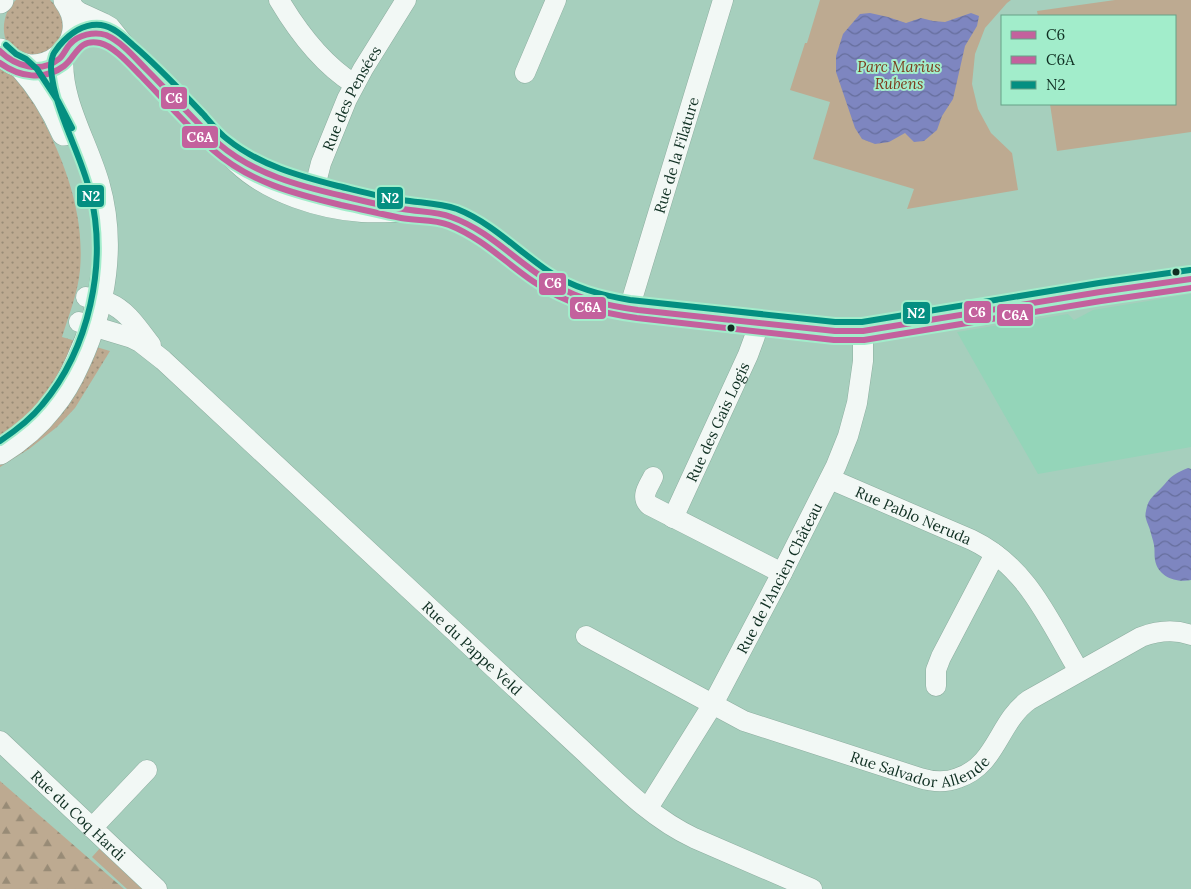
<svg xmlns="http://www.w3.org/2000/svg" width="1191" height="889" viewBox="0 0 1191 889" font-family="Lora,serif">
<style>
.built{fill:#94d5b9}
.grass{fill:url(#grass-dots)}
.forest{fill:url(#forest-firs)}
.park{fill:#bdaa91}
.water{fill:url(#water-waves)}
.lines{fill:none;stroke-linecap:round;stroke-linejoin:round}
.minor-casing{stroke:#8cad9f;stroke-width:21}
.major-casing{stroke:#8cad9f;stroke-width:26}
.minor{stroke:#f2f8f5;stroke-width:20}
.major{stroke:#f2f8f5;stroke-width:25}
.bus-1-casing{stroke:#a2edcb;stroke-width:10}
.bus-2-casing{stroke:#a2edcb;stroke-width:10}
.bus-3-casing{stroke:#a2edcb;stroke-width:10}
.bus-1{stroke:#c3619d;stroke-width:6}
.bus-2{stroke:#c3619d;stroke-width:6}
.bus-3{stroke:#048f81;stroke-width:6}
.bus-dot{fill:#0f2f22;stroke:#a2edcb;stroke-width:2}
.labels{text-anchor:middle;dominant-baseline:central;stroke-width:4;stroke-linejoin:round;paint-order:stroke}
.park-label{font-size:15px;font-style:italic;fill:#7c3b1b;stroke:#a2edcb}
.street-label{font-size:15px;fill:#0f2f22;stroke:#a2edcb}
.line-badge{stroke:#a2edcb;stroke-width:2}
.badge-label{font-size:14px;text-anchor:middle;font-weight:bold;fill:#fff}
</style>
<defs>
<pattern id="grass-dots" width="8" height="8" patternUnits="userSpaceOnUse" patternTransform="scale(1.25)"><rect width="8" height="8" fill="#bdaa91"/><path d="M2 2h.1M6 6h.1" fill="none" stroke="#988b76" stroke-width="1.8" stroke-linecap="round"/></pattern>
<pattern id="forest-firs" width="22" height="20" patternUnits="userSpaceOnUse" patternTransform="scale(1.25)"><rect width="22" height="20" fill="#bdaa91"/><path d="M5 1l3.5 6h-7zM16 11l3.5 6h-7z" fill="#988b76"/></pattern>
<pattern id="water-waves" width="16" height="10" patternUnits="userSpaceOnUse" patternTransform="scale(1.25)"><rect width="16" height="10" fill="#7e86c0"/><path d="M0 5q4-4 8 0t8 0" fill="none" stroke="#666e9c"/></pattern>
</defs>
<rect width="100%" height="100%" fill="#a6cfbd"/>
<path class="built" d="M1191,294V447L1038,474L957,332L1068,314L1074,320L1093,310Z"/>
<path class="grass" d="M16,0H50L59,9L64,29L53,51L29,57C23,54 14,50 8,45C0,32 4,9 16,0Z
M0,68C6,72 18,77 23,82C28,87 34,102 37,109C64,158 85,213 80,270C78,292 69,315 62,337L110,351L75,408L57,427L29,449L0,467Z"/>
<path class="forest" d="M0,781L124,889H0Z"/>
<path class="park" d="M820,0H1011L1007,3L985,28L975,54L972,84L978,109L991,133L1012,153L1018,190L907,209L914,189L813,159L830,102L790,90L805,43H807Z
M1115,0H1191V132L1057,151L1050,104H1175V16H1038L1037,11Z
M102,846L149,889H127L92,857Z"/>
<path class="water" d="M870,13L888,17L906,23L921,18L933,21L945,22L971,13L979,16L977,26L965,46L953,99L942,116L937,130L924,141L914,142L905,133L889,142L875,144L862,139L855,128L836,72V56L843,34L860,14Z
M1188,468L1191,469V580C1176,583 1158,577 1155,560C1154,555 1155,550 1154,545C1153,540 1151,534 1150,530C1148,523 1144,518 1146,511C1148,498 1155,495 1163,486C1167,482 1169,478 1174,475C1178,472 1183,470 1188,468Z"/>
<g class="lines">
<g class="minor-casing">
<g id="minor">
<path d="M279,0C298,32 322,64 354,84"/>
<path d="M69,5L79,12L103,23L110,27L135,58L238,164C269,193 320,209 362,212C384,213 406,211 428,212C477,216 513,259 553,284C576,298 603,305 629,309L835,331H863L1100,292L1191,279"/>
<path d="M71,43C89,32 101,30 118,44"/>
<path d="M525,73L556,0"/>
<path id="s1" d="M311,202L321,163L347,99L363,69L406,0"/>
<path d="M86,297C93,299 102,300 109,303C128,311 139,330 151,345"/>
<path id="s2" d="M629,309L723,0"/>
<path id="s3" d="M79,322L132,338L140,342L163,360L578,746C614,779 649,817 694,838L812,889"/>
<path d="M653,477C649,486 640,496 649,505L782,573"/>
<path id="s4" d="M830,479L972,540C1028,567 1049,621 1079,671"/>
<path id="s5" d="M673,518L748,355L755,336L758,323"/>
<path id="s6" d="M586,636L744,721L920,778C933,782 945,783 958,778C997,765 998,722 1029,700L1141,637C1157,631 1175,629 1191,635"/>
<path d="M936,686V670L941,657L995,554"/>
<path id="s7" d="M0,741L157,889"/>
<path id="s8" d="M648,808L713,704L782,573L836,466L848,436L857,403L863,361V331"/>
<path d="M92,828L147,770"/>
</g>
</g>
<g class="major-casing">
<path id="major" d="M0,1L1,0
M0,51C36,93 99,44 66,0
M21,66C39,86 53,108 64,133
M0,452C19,440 37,425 51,407C62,394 71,378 78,362C104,306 114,243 97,184C85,142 58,101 61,57"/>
</g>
<use href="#minor" class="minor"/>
<use href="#major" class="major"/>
<g class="bus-1-casing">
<path id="bus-1" d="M0,51C15,66 40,74 59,59C64,55 66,48 70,44C78,35 94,31 106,35C122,42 135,58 147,70C171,94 194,120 219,144C254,174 299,186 343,196C363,201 383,206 403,209C419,212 436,211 451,217C491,231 519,265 555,285C581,300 609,306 638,310L835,331H863L1100,292L1191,279"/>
</g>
<g class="bus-2-casing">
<path id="bus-2" d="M0,63C19,77 44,81 64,66C76,57 78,38 100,43C114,46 131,66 141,76C165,101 188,126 213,150C249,182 295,194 341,205C361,209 381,214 401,218C417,221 434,219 449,225C482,238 506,263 534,282C566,304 600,313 637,318L834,340H864L1101,301L1191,288"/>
</g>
<g class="bus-3-casing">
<path id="bus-3" d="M6,45L16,54L26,59L37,69L58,101L72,128
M0,441C15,431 30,420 42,405C89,349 108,264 90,192C81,156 62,124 54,88C52,78 49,65 53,55C54,52 57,49 59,46C70,33 83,23 101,25C114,27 124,37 133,45C159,67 181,91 204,115C211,123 218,132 227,139C259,165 299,176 338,186C359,191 381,197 402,200C420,203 439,203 457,209C492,223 517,250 548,271C573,288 601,295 630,300L835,322H862L1099,283L1190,270"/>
</g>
<use href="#bus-1" class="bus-1"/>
<use href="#bus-2" class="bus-2"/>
<use href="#bus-3" class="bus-3"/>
</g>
<g class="bus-dot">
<circle cx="1176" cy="272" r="4.5"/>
<circle cx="731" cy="328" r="4.5"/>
</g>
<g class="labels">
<g class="park-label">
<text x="899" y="66">Parc Marius<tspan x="899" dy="17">Rubens</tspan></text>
</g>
<g class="street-label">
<text stroke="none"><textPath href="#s1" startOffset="112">Rue des Pensées</textPath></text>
<text stroke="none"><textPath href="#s2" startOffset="161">Rue de la Filature</textPath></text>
<text stroke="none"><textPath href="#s5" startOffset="106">Rue des Gais Logis</textPath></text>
<text stroke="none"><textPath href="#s4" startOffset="91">Rue Pablo Neruda</textPath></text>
<text stroke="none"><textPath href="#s8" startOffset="265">Rue de l'Ancien Château</textPath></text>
<text stroke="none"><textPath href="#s3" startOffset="516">Rue du Pappe Veld</textPath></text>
<text stroke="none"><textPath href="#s6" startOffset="365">Rue Salvador Allende</textPath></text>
<text stroke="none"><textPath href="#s7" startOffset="108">Rue du Coq Hardi</textPath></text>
</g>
</g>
<g class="line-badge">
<rect x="160" y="86" width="28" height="24" rx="5" fill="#c3619d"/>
<rect x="181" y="125" width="38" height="24" rx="5" fill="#c3619d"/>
<rect x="76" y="184" width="29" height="24" rx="5" fill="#048f81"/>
<rect x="376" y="186" width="28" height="24" rx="5" fill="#048f81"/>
<rect x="538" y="272" width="29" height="24" rx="5" fill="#c3619d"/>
<rect x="569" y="296" width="38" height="24" rx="5" fill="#c3619d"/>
<rect x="963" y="300" width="29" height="24" rx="5" fill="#c3619d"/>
<rect x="902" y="301" width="29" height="24" rx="5" fill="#048f81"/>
<rect x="996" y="303" width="38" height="24" rx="5" fill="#c3619d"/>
</g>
<g class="badge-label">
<text x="174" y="103">C6</text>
<text x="200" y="142">C6A</text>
<text x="91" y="201">N2</text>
<text x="390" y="203">N2</text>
<text x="553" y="288">C6</text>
<text x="588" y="312">C6A</text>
<text x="977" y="317">C6</text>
<text x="916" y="318">N2</text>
<text x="1015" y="320">C6A</text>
</g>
<rect x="1001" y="15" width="175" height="90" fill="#a2edcb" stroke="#67a187"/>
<rect x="1011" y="31" width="25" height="8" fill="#c3619d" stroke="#67a187"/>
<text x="1046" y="40" font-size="15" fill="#0f2f22">C6</text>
<rect x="1011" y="56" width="25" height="8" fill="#c3619d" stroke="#67a187"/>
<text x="1046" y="65" font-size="15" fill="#0f2f22">C6A</text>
<rect x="1011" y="81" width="25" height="8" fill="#048f81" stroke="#67a187"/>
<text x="1046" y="90" font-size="15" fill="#0f2f22">N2</text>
</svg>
